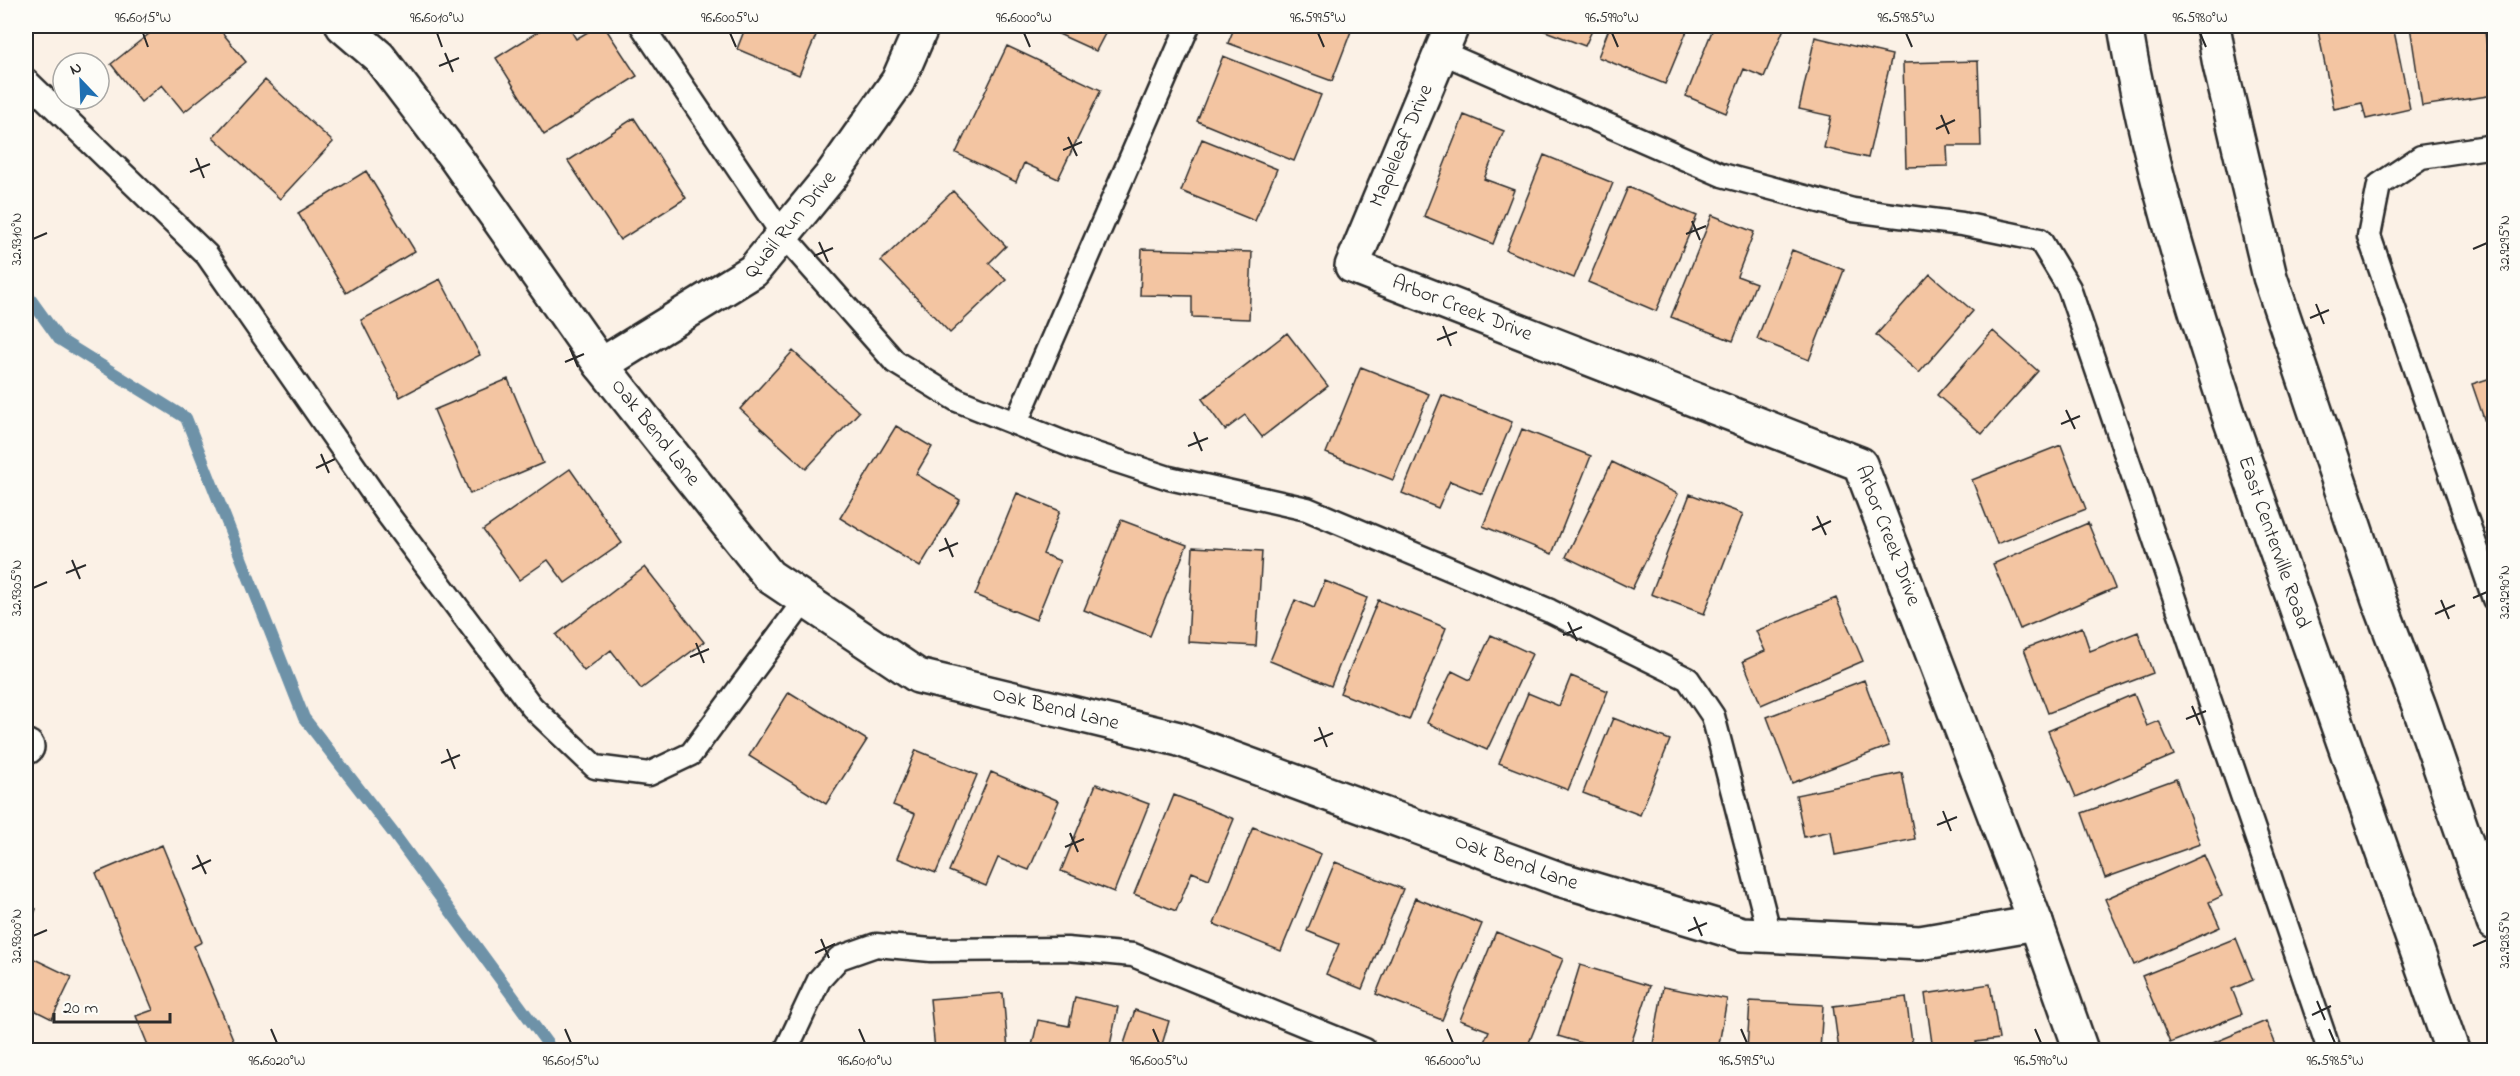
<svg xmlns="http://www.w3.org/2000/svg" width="2520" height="1076" viewBox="0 0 2520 1076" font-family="'Indie Flower',sans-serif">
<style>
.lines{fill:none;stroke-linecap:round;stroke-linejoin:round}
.stream{stroke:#6e92a8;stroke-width:12}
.building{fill:#f3c5a2;stroke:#2b2b2b;stroke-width:1.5}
.service-casing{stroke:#2b2b2b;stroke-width:27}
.minor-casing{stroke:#2b2b2b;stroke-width:38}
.secondary-casing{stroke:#2b2b2b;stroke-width:38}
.service{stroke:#fdfcf7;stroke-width:22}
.minor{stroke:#fdfcf7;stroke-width:33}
.secondary{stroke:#fdfcf7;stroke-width:33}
.ticks{fill:none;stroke:#2b2b2b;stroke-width:2}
.labels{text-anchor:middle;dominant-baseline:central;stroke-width:4.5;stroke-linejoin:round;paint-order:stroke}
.street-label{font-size:21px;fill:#2b2b2b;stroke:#fdfcf7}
.neatline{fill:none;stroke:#2b2b2b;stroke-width:2}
.ticks-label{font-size:15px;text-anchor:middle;fill:#2b2b2b}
</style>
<rect width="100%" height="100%" fill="#fbf1e6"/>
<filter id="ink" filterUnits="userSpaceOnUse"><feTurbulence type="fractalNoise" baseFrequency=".0167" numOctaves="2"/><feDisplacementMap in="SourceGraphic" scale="12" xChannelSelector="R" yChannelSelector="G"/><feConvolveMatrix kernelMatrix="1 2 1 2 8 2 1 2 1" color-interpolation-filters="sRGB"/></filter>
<g filter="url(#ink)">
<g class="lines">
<path class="stream" d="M26,293L59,339L186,418L304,718L394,834L552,1050"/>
</g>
<path class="building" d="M159,26H217L246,62L184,112L162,85L141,102L111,64Z
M547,26H568L576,39L598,26H604L637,76L544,135L496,58Z
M746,26H820L799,75L737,49Z
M1041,26H1109L1096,51Z
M1235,26H1353L1332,81L1228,43Z
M1532,26H1594L1585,46Z
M1610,26H1689L1665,84L1598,57Z
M1714,26H1785L1764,77L1744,69L1726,113L1686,96Z
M2317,26H2393L2410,109L2366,119L2362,103L2334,109Z
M2410,26H2484L2494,95L2422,106Z
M1815,37L1892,55L1868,158L1824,148L1831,116L1799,109Z
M1007,46L1101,90L1058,179L1024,163L1016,182L956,153Z
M1223,56L1321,95L1294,161L1197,121Z
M1978,61L1981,146H1947L1948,166L1906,167L1903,63Z
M265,80L333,142L280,199L213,137Z
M1464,115L1504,131L1484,179L1514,190L1493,244L1424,216Z
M634,118L686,198L620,240L568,161Z
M1202,139L1277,169L1255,221L1181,191Z
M1544,155L1613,183L1574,278L1506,250Z
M366,171L415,251L346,293L298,213Z
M1628,187L1697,216L1656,311L1588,282Z
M953,191L1006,246L989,263L1006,280L950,333L881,261Z
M1712,215L1754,232L1737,276L1756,283L1733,341L1671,317Z
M1142,249L1252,252L1249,319L1192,317V296L1140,295Z
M1792,250L1844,270L1809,360L1757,339Z
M1930,274L1973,311L1919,373L1876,335Z
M440,279L480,355L400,397L361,320Z
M1993,331L2038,371L1982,434L1937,395Z
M1287,333L1328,386L1262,437L1245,415L1225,430L1202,399Z
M793,351L859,412L806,469L740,409Z
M1361,367L1429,394L1393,480L1326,453Z
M2494,377V448L2472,384Z
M508,379L543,463L470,494L434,410Z
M1442,395L1512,422L1482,494L1450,481L1438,508L1402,493Z
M896,426L932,447L916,474L960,500L920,567L840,518Z
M1522,429L1591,456L1552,554L1483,526Z
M2061,445L2086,509L1997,544L1972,480Z
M1612,462L1678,494L1632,589L1566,557Z
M570,469L622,543L565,583L548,560L519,580L483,530Z
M1017,493L1060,511L1043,554L1060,561L1036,620L975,595Z
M1690,494L1743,514L1704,614L1651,594Z
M1121,520L1187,545L1150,636L1084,610Z
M2088,523L2115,588L2020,629L1993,564Z
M1193,547L1262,551L1256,646L1188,642Z
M645,567L704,642L641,689L611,650L584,671L556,635Z
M1325,581L1367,598L1331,686L1270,661L1295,600L1314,608Z
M1836,598L1863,661L1761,705L1743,661L1765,651L1756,631Z
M1378,600L1446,628L1409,720L1340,693Z
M2082,627L2090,651L2138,632L2153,673L2048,713L2024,649Z
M1491,635L1532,654L1487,750L1427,723L1452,671L1470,680Z
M1571,676L1608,691L1568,790L1499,763L1528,693L1559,706Z
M1864,680L1889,746L1792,783L1767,717Z
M789,692L867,740L826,804L749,756Z
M2134,694L2147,726L2159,721L2174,755L2076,797L2048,731Z
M1613,718L1670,740L1640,815L1583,793Z
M916,750L977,775L936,873L897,858L915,814L893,805Z
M991,772L1059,801L1029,870L998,858L986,886L949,871Z
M1902,773L1915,839L1835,855L1831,831L1804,837L1796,795Z
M2176,779L2200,844L2105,878L2082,813Z
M1096,784L1149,804L1114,892L1061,871Z
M1174,795L1234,819L1209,879L1192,872L1176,911L1134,894Z
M1253,827L1321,854L1281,951L1214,924Z
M162,845L202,942L194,946L236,1046L227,1050H150L136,1016L153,1010L96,873Z
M2204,855L2222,896L2209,902L2220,927L2134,965L2105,899Z
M1335,862L1403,889L1362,989L1326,974L1339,944L1307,931Z
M1415,898L1482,924L1442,1020L1376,994Z
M26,905L36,909L26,935Z
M1496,932L1563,959L1526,1050H1499L1483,1044L1489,1031L1460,1020Z
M2236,938L2253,980L2232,989L2242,1014L2170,1043L2142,976Z
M30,957L72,977L52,1019L26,1006V967Z
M1580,965L1650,986L1629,1050H1594L1595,1047L1558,1036Z
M1990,984L1999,1039L1976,1042L1977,1050H1933L1925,994Z
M1663,987L1727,999L1718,1050H1652Z
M1003,993L1008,1050H935L930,999Z
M1075,997L1118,1007L1109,1050H1031L1038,1020L1069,1026Z
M1906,997L1913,1050H1839L1833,1006Z
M1750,1001L1823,1005L1820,1050H1747Z
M1135,1010L1169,1021L1161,1048L1169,1050H1122Z
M2266,1021L2278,1050H2196Z"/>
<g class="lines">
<g class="service-casing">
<path id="service" d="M642,26L783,235L895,362L957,400L1077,448L1169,478L1307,509L1550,611L1688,679L1713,716L1770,935
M1441,52L1722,175L1853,210L1962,224L2040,240L2069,288L2329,1050
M26,80L207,255L386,512L532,707L595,767L649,774L691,754L805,600
M2494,146L2421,157L2379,185L2369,236L2494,599
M1016,423L1188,26
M786,1050L819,980L839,958L876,945L931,950L1067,949L1133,955L1365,1050"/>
</g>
<g class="minor-casing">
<g id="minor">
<path id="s1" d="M343,26L379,57L455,157L601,365L769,576L918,676L1179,739L1559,879L1742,934L1920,943L2036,923"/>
<path id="s2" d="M1452,26L1352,266L1860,464L2036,923L2081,1050"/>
<path id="s3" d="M601,365L753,271L831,176L898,81L922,26"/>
<path d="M26,747H27"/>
</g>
</g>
<g class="secondary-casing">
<g id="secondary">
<path id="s4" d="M2125,26C2147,158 2187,286 2228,413L2452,1050"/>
<path d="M2213,26L2220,65L2270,277L2379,600L2419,706L2494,923"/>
</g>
</g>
<use href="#service" class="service"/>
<use href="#minor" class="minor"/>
<use href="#secondary" class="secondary"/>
</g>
</g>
<path class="ticks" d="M143,33L148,47M437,33L442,47M730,33L736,47M1024,33L1030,47M1318,33L1324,47M1612,33L1618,47M1906,33L1912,47M2200,33L2206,47M445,53L453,72M439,66L459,58M1941,115L1949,134M1936,129L1955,120M1068,137L1077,156M1063,150L1082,142M196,158L204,178M190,172L210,164M1692,221L1700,240M1686,234L1706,226M33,239L47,233M819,242L828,262M2473,249L2487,243M814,256L833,248M2316,304L2324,324M2310,318L2329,310M1443,326L1451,346M1437,340L1457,332M570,348L578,367M565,362L584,354M2066,410L2075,429M2061,424L2080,416M1194,432L1202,451M1188,446L1208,438M321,454L329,473M316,468L335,459M1817,516L1826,535M1812,530L1831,521M945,538L953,557M939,551L958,543M72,560L80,579M66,573L86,565M33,588L47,582M2473,598L2487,592M2441,600L2449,619M2435,614L2455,605M1568,622L1577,641M1563,635L1582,627M696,643L704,663M690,657L709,649M2192,706L2200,725M2186,719L2206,711M1319,727L1327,747M1314,741L1333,733M447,749L455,769M441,763L460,755M1943,811L1951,831M1937,825L1957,817M1070,833L1078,852M1065,847L1084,839M197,855L206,874M192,869L211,860M1694,917L1702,936M1688,931L1707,923M33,936L47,930M821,939L829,958M2473,946L2487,940M815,953L835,944M2317,1001L2325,1020M2312,1015L2331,1006M271,1029L277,1043M565,1029L571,1043M859,1029L865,1043M1153,1029L1159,1043M1447,1029L1453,1043M1741,1029L1747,1043M2035,1029L2041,1043M2329,1029L2335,1043"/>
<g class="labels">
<g class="street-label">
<text transform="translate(1402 146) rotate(-67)">Mapleleaf Drive</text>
<text stroke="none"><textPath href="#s3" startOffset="238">Quail Run Drive</textPath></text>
<text stroke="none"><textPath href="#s2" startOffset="378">Arbor Creek Drive</textPath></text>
<text stroke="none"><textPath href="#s1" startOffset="514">Oak Bend Lane</textPath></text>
<text stroke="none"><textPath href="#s2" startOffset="882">Arbor Creek Drive</textPath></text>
<text stroke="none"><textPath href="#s4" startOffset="538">East Centerville Road</textPath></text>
<text stroke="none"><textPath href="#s1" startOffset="1018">Oak Bend Lane</textPath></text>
<text stroke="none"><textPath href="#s1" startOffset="1504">Oak Bend Lane</textPath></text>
</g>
</g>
<rect width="2520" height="1076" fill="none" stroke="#fdfcf7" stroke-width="66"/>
<g transform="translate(81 81) rotate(337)"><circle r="28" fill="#fdfcf7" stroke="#a9a8a5" stroke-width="1.5"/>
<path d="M0-4.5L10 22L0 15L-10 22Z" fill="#1f6fb2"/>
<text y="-9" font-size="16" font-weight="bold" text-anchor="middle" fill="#2b2b2b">N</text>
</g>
<path d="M54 1013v9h116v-9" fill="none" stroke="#2b2b2b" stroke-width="3"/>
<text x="63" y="1013" font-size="18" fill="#2b2b2b" stroke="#fdfcf7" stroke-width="4.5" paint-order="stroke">20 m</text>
<rect x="33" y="33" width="2454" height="1010" class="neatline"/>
<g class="ticks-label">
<text x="143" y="22">96.6015°W</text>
<text x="437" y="22">96.6010°W</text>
<text x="730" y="22">96.6005°W</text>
<text x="1024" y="22">96.6000°W</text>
<text x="1318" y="22">96.5995°W</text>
<text x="1612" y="22">96.5990°W</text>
<text x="1906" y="22">96.5985°W</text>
<text x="2200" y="22">96.5980°W</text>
<text transform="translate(16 239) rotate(-90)" y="5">32.9310°N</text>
<text transform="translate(2504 243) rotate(-90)" y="5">32.9295°N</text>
<text transform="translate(16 588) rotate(-90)" y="5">32.9305°N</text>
<text transform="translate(2504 592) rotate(-90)" y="5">32.9290°N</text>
<text transform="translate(16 936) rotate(-90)" y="5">32.9300°N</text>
<text transform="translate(2504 940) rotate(-90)" y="5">32.9285°N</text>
<text x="277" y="1065">96.6020°W</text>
<text x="571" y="1065">96.6015°W</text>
<text x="865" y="1065">96.6010°W</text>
<text x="1159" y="1065">96.6005°W</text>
<text x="1453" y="1065">96.6000°W</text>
<text x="1747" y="1065">96.5995°W</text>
<text x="2041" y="1065">96.5990°W</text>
<text x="2335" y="1065">96.5985°W</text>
</g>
</svg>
